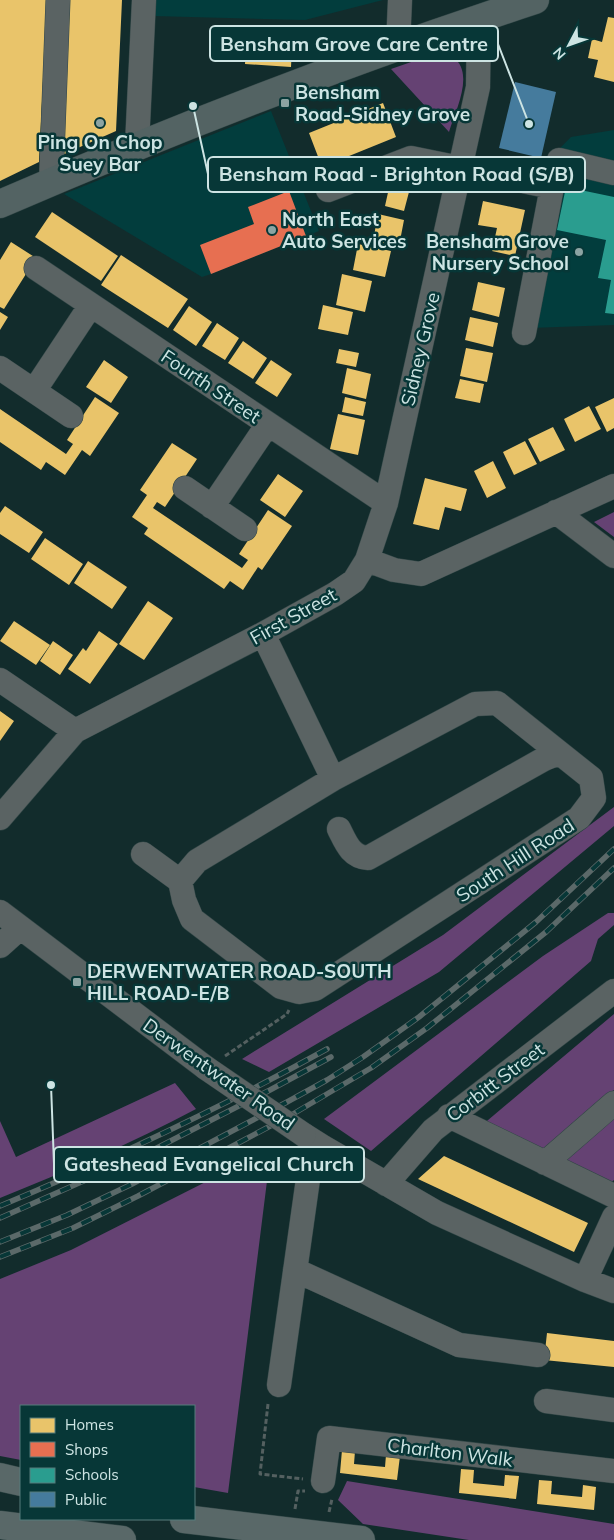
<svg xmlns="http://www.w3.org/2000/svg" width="614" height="1540" viewBox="0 0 614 1540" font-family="Mulish,sans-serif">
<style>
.built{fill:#023d3d}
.green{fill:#654273}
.homes{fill:#e9c46a}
.shops{fill:#e76f51}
.schools{fill:#2a9d8f}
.public{fill:#457b9d}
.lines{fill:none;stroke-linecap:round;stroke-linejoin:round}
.minor-casing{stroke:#324747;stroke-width:25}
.major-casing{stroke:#324747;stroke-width:29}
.highway-casing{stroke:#324747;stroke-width:29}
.path{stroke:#546060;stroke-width:3;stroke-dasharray:5 2.5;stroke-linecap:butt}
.minor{stroke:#5a6363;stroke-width:24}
.major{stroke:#536363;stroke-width:28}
.highway{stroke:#596868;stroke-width:28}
.rail-casing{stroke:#5b6969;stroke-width:5.5}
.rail{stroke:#073737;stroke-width:4;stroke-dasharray:11;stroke-linecap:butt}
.minor-bridge-casing{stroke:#324747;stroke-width:25;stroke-linecap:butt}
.minor-bridge{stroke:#5a6363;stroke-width:24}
.poi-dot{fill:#8ca4a3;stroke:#073737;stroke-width:2}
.labels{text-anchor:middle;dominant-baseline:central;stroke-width:5;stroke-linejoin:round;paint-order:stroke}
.poi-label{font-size:19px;font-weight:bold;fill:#cde4e3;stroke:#073737;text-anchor:start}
.street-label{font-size:19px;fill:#cde4e3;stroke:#073737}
.leader{fill:none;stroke:#cde4e3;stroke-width:2}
.callout-dot{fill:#cde4e3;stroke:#073737;stroke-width:2}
.callout{fill:#073737;stroke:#cde4e3;stroke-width:2}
.callout-label{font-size:20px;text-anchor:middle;font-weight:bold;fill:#cde4e3}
</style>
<rect width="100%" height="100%" fill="#122c2c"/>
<path class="built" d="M155,0H383L305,20L153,16Z
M271,111L319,231L211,274L202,277L64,194Z
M614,130V325L530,328L558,150L571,137Z"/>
<path class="green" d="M440,52C481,61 457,106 449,132L391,69Z
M614,512V537L594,522Z
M614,807V826L439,972L269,1072L242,1059L443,935Z
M608,913H614V925L598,939L591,961L371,1151L324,1119L543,956Z
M614,1014V1090L538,1153L481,1126Z
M175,1083L196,1109C132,1143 67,1171 0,1198V1121L16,1157Z
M614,1114V1180L607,1186L559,1163Z
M271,1149L228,1493L194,1487V1406H21V1460L0,1456V1279L71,1250Z
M347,1481L614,1524V1540H469L363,1524L338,1500Z"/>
<path class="homes" d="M0,0H47L39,162L0,181Z
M69,0H122L116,131L62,155Z
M608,17L614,18V82L594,77L598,60L588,58L592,39L602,42Z
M247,25L293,27L291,67L245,64Z
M383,103L396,137L322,167L309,133Z
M389,188L409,192L404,211L385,206Z
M483,201L525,210L515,256L492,251L497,228L478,225Z
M52,212L118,256L101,281L35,237Z
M378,214L404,220L399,246L373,241Z
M11,242L36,258L4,309L0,307V260Z
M358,244L391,251L385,277L353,270Z
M121,255L188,299L168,328L101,285Z
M342,274L372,281L365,312L336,305Z
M478,282L505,288L499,317L472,310Z
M323,305L353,312L348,335L318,329Z
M189,306L212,322L196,346L173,330Z
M0,312L8,317L0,330Z
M470,317L498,323L493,347L465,340Z
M217,323L239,338L225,360L202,346Z
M243,341L267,358L253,379L228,363Z
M466,348L493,353L487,382L460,376Z
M339,349L359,353L356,367L336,363Z
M104,360L128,377L111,403L86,387Z
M271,360L292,374L277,397L255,383Z
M347,368L371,374L366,399L342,393Z
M460,379L484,384L480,403L455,398Z
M95,397L119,413L90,456L82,450L65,475L46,462L41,470L0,442V409L66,454L73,444L67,440Z
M345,397L366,402L363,416L342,412Z
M614,398V428L607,432L595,407Z
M589,406L601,429L575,442L564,419Z
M338,414L365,420L358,455L330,449Z
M553,427L565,450L540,462L528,439Z
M525,441L537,464L514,475L503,452Z
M172,443L197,459L165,507L157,502L153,508L242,568L248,560L239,554L268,510L292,526L262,570L258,567L243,590L230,581L224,589L144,534L148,528L132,517L147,495L140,490Z
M493,461L506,488L487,498L474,471Z
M278,474L303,491L285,517L260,500Z
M425,478L467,489L461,511L445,507L439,530L413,524Z
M5,506L43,532L29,553L0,534V513Z
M45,538L83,564L69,585L31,559Z
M88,561L127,587L112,609L74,583Z
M148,601L173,618L144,660L119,644Z
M14,621L50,645L36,665L0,641Z
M99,631L118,644L90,684L68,669L83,648L86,651Z
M53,641L73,655L60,675L40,661Z
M0,711L14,721L0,741Z
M444,1156L588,1223L574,1252L418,1179Z
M547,1333L614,1341V1367L544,1360Z
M342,1450L355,1451L354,1464L385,1467L386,1455L400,1456L397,1480L340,1473Z
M461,1469L474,1470L473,1483L504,1486L505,1475L519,1476L516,1499L459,1493Z
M539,1480L552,1481L551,1494L582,1497L583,1485L596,1487L594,1510L537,1504Z"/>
<path class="shops" d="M289,191L306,236L211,274L200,245L254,224L248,207Z"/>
<path class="schools" d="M566,187L614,197V314L605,313L611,280L598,278L606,240L557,230Z"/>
<path class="public" d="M515,82L556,92L541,158L499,148Z"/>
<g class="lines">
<g class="minor-casing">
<path id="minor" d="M398,46L400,0
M137,145L144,0
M51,182L58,0
M328,190L411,158L552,187L559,160L614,173
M36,268L386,503
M524,333L552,187
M0,368L71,416
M34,391L91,305
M185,488L245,529
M212,507L268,424
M556,512L614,556
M367,560L386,503L478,87L479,18
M263,634L333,779
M0,680L75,731
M497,703L591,778L594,798L579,818L315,989L299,992L281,987L192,919L184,900L180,881L197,861L333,779L475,704Z
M0,818L75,731L263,634L335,594L354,581L367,560L394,570L421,574L614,486
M339,829C346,843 351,857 368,858L544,759L559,753
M143,854L180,881
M0,912L206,1068
M0,946L20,928
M449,1116L614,1196
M304,1135L323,1147L437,1213L585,1280L614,1291
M545,1163L614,1103
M386,1184L433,1130L614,991
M295,1270L459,1345L538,1355
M585,1280L614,1217
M279,1385L308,1179L323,1147
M546,1401L614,1410
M323,1481L329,1438L614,1471"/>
</g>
<g class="major-casing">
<path id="major" d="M0,204C175,128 354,59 535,0"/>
</g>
<g class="highway-casing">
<path id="highway" d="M0,1477L21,1482
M184,1519L361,1540
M0,1525L122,1540"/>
</g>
<path class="path" d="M225,1056L287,1014L289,1010
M268,1404L260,1474L303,1479
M295,1509L298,1491H305
M329,1512L332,1499"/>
<use href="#minor" class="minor"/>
<use href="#major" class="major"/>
<use href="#highway" class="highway"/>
<g class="rail-casing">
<path id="rail" d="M0,1206C112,1159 221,1108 327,1049
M0,1218L149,1152L270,1090L331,1057
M0,1242L67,1215L132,1184L287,1102L327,1080L363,1057L419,1017L536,922L614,849
M0,1257L73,1228L138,1196L293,1114L371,1068L427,1028L546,932L614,868"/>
</g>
<use href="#rail" class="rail"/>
<g class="minor-bridge-casing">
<path id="minor-bridge" d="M206,1068L304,1135"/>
</g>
<use href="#minor-bridge" class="minor-bridge"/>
</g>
<g class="poi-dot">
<rect x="280" y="98" width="10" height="10" rx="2.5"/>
<circle cx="100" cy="123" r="5"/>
<circle cx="272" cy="230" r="5"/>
<circle cx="579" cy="252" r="5"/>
<rect x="72" y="977" width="10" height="10" rx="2.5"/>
</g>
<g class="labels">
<g class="poi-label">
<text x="295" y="92">Bensham<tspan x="295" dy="22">Road-Sidney Grove</tspan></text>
<text x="100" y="142" text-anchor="middle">Ping On Chop<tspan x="100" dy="22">Suey Bar</tspan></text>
<text x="282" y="219">North East<tspan x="282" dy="22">Auto Services</tspan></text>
<text x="569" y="241" text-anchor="end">Bensham Grove<tspan x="569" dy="22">Nursery School</tspan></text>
<text x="87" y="971">DERWENTWATER ROAD-SOUTH<tspan x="87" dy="22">HILL ROAD-E/B</tspan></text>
</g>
<g class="street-label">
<text transform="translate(420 349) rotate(-77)">Sidney Grove</text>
<text transform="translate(211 386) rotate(34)">Fourth Street</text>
<text transform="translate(293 616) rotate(-29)">First Street</text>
<text transform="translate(515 860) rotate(-33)">South Hill Road</text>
<text transform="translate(219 1074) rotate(35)">Derwentwater Road</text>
<text transform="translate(495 1082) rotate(-37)">Corbitt Street</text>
<text transform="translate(450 1452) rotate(7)">Charlton Walk</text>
</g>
</g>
<path class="leader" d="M529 124L498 44M193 106L208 174M51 1085L54 1164"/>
<g class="callout-dot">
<circle cx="529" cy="124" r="5"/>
<circle cx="193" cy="106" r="5"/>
<circle cx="51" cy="1085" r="5"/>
</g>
<g class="callout">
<rect x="210" y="26" width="288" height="35" rx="5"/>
<rect x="208" y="157" width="377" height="35" rx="5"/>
<rect x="54" y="1147" width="310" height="35" rx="5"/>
</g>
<g class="callout-label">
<text x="354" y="51">Bensham Grove Care Centre</text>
<text x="397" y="181">Bensham Road - Brighton Road (S/B)</text>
<text x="209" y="1171">Gateshead Evangelical Church</text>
</g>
<rect x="20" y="1405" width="175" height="115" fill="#073737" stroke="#567c7c"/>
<rect x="30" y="1418" width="25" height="15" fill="#e9c46a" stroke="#567c7c"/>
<text x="65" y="1430" font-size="15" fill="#cde4e3">Homes</text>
<rect x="30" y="1442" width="25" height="15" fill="#e76f51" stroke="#567c7c"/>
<text x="65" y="1455" font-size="15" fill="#cde4e3">Shops</text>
<rect x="30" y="1468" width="25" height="15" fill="#2a9d8f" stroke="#567c7c"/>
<text x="65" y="1480" font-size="15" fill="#cde4e3">Schools</text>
<rect x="30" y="1492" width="25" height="15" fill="#457b9d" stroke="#567c7c"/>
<text x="65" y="1505" font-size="15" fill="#cde4e3">Public</text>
<g transform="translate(569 45) rotate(229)" stroke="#073737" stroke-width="4" paint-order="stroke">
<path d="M0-4L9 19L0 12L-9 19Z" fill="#cde4e3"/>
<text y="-8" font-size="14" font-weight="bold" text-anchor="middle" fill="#cde4e3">N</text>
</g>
</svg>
